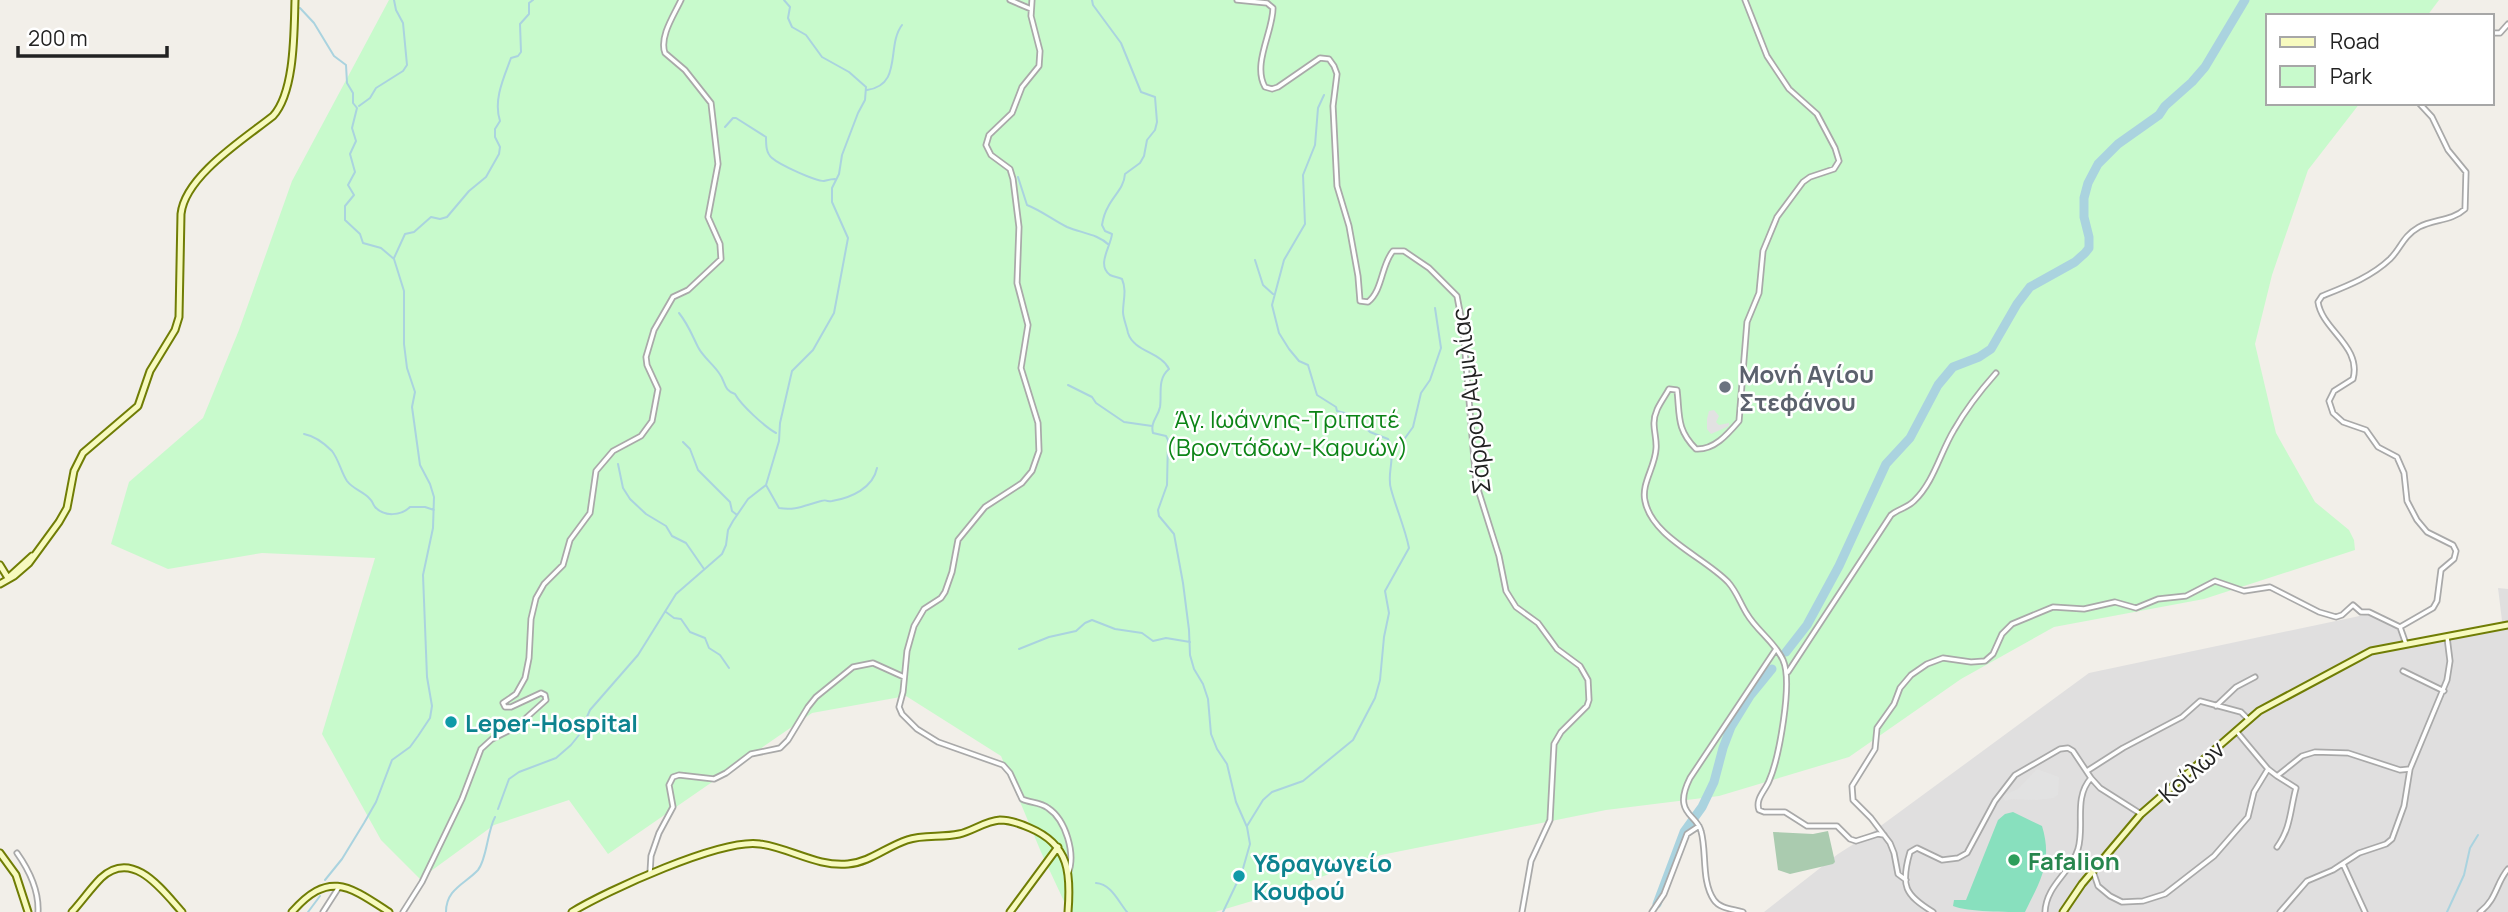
<svg xmlns="http://www.w3.org/2000/svg" width="2508" height="912" viewBox="0 0 2508 912" font-family="Manrope,sans-serif">
<style>
.residential{fill:#e0dfdf}
.cemetery{fill:#aacbaf}
.park{fill:#c8facc}
.pitch{fill:#88e0be}
.parking{fill:#e2e2e2}
.lines{fill:none;stroke-linecap:round;stroke-linejoin:round}
.stream{stroke:#aad3df;stroke-width:2}
.river{stroke:#aad3df;stroke-width:9}
.street-casing{stroke:#a9a9a9;stroke-width:7}
.secondary-casing{stroke:#707d05;stroke-width:9}
.street{stroke:#fff;stroke-width:3.5}
.secondary{stroke:#f7fabf;stroke-width:5}
.worship-dot{fill:#6b7280;stroke:#fff;stroke-width:2.5}
.culture-dot{fill:#0f9aa8;stroke:#fff;stroke-width:2.5}
.leisure-dot{fill:#2e9e5b;stroke:#fff;stroke-width:2.5}
.labels{text-anchor:middle;dominant-baseline:central;stroke-width:5;stroke-linejoin:round;paint-order:stroke}
.worship-label{font-size:24px;font-weight:bold;fill:#5b616d;stroke:#fff;text-anchor:start}
.street-label{font-size:24px;fill:#222;stroke:#fff}
.park-label{font-size:24px;fill:#0c8416;stroke:#fff}
.culture-label{font-size:24px;font-weight:bold;fill:#0d838f;stroke:#fff;text-anchor:start}
.leisure-label{font-size:24px;font-weight:bold;fill:#27864d;stroke:#fff;text-anchor:start}
</style>
<rect width="100%" height="100%" fill="#f2efe9"/>
<path class="residential" d="M2498,588L2508,589V912H1764L1838,854L1871,833L2089,673L2369,614L2400,630L2405,647L2454,639L2503,629Z"/>
<path class="cemetery" d="M1828,831L1835,862L1833,864L1790,874L1778,870L1773,832L1813,834Z"/>
<path class="park" d="M389,0H2439L2427,16H2268V103H2360L2308,170L2272,275L2255,344L2276,433L2315,502L2349,530L2354,540L2355,550L2204,599L2054,627L1961,679L1849,757L1719,796L1606,810L1381,855L1269,896L1215,912H1069L1041,852L1001,756L906,696L812,713L608,854L569,800L494,825L420,879L381,840L322,734L375,558L262,553L168,569L111,544L129,482L203,418L239,330L292,181Z"/>
<path class="pitch" d="M2013,812L2042,826C2053,862 2040,881 2025,912C2008,912 1967,912 1953,906L1954,900H1966L1998,820L2005,814Z"/>
<path class="parking" d="M1714,410L1719,416L1716,422L1719,425L1729,423V426L1711,434L1707,429V419L1709,411Z
M2037,769L2059,777L2058,795L2053,798L2036,800L2011,799L2005,801L2002,796L2018,789Z"/>
<g class="lines">
<path class="stream" d="M1092,0L1093,5L1121,43L1141,92L1155,97L1157,122L1155,130L1147,140L1144,156L1140,163L1125,174C1124,188 1114,195 1108,207C1105,212 1103,219 1102,225L1105,231L1112,234C1111,246 1096,265 1110,275C1114,277 1118,277 1122,279C1127,291 1123,300 1123,312C1123,318 1127,327 1128,333C1134,352 1161,352 1169,369C1157,379 1162,394 1160,407C1158,417 1150,422 1153,433L1166,436L1168,440L1167,485L1158,510L1159,516L1174,534L1183,583L1189,630L1190,655L1194,669L1203,684L1208,699L1211,734L1217,749L1227,764L1236,802L1247,827L1250,844L1242,872L1223,912
M300,8L314,23L334,56L346,65L347,83L353,93V103L357,108L352,128L356,141L350,154L355,172L348,185L354,195L345,206V220L360,234L363,243L381,248L394,259L404,291V344L407,368L415,392L412,407L420,465L430,484L434,497L433,528L423,575L427,677L432,706L430,718L418,736L410,747L392,760L376,802L364,823L342,859L325,880
M867,90C903,85 886,46 902,25
M359,106L370,98L376,88L403,71L407,65L403,23L396,10L394,0
M725,127L733,118H736L766,137C766,145 766,153 772,158C780,165 815,181 824,181C828,180 831,179 835,179
M1018,177L1027,205C1042,211 1053,220 1067,227C1081,233 1098,234 1109,245
M394,258L405,234L414,232L431,217L440,219L447,217L469,191L486,177L499,154L500,147L495,137V129L500,121C493,100 504,77 511,58L518,56L521,52L520,24L529,14V3L533,0
M1255,260L1263,285L1273,294
M679,313C688,324 692,335 698,347C703,357 713,364 719,373C726,382 723,390 735,394C741,405 765,427 776,433
M1068,385L1092,397L1096,403L1124,422L1152,426
M304,434C315,436 324,443 332,451C339,460 341,472 347,481C353,489 362,491 369,498C374,503 371,501 375,507C384,517 401,516 410,507H425L434,510
M683,442L690,449L698,470L730,502L732,511L737,515
M1391,449L1400,445L1413,427L1421,393L1430,380L1441,348L1435,308
M618,464L623,488L630,499L646,514L666,526L672,536L686,543L704,569
M766,485L779,508C796,511 805,505 821,501C828,499 824,502 832,501C851,498 873,488 877,468
M666,612L674,618L681,619L690,632L705,638L709,648L720,655L729,668
M1019,649L1049,637L1076,631L1085,623L1092,620L1115,629L1142,633L1153,641L1166,638L1190,642
M498,809L509,779L519,772L556,758L571,745L579,735L590,710L638,655L676,594L722,554L726,545L728,530L733,521L748,499L766,485L779,441L780,423L792,371L813,350L834,313L848,238L832,202V188L839,174L842,155L858,113L865,100L866,87L849,72L822,57L806,35L792,27L788,18L790,7L784,0
M1247,826L1263,800L1272,792L1303,781L1353,740L1375,698L1380,680L1384,637L1389,613L1385,591L1409,548C1405,528 1396,508 1391,489C1386,473 1397,457 1388,439L1370,432L1352,415L1337,411L1336,407L1317,395L1308,365L1299,361L1289,349L1279,333L1272,305L1284,260L1305,224L1303,175L1315,145L1318,108L1324,95
M1096,883C1111,884 1118,901 1127,912
M308,912L320,896
M446,912C446,889 465,884 478,870C487,859 487,832 495,817
M2447,912L2464,875L2470,848L2478,835"/>
<path class="river" d="M1786,652L1807,625L1839,566L1886,464L1910,438L1938,385L1953,367L1979,357L1991,349L2017,304L2030,287L2075,262L2085,253L2089,248V237L2084,217V198L2088,183L2098,164L2118,144L2159,115L2165,106L2192,82L2205,67L2245,0
M1657,904L1684,832L1702,807L1714,782L1723,748L1731,727L1750,696L1772,669"/>
<g class="street-casing">
<path id="street" d="M1010,0L1031,9
M1032,0L1031,16L1040,51L1039,66L1022,87L1012,113L989,135L986,145L991,155L1010,169L1013,179L1019,227L1017,283L1028,325L1021,368L1038,423L1039,451L1032,471L1022,483L985,507L958,540L952,572L945,592L941,598L924,609L914,626L907,651L903,692L899,707L902,714L917,729L938,742L1003,765L1010,773L1022,799C1030,803 1040,802 1048,808C1066,820 1076,854 1068,874
M1237,0L1267,3L1273,8C1273,32 1252,64 1265,87L1272,89L1278,87L1320,58L1329,59L1334,66L1337,74L1333,106L1337,186L1349,226L1358,276L1360,301L1368,302C1383,290 1381,265 1393,251H1404L1429,268L1457,296L1463,328L1476,483L1499,556L1506,591L1516,607L1538,623L1557,649L1580,666L1588,680L1589,700L1587,706L1561,732L1554,744L1550,820L1531,861L1522,912
M1745,0L1767,56L1789,89L1817,114L1835,148L1839,161L1834,169L1810,177L1803,182L1777,217L1763,251L1759,293L1747,322L1739,421C1727,435 1714,450 1696,449C1676,429 1680,415 1677,390L1669,389C1663,400 1654,410 1654,423C1654,432 1657,441 1656,449C1655,467 1641,484 1645,501C1652,537 1704,557 1728,582C1737,592 1740,603 1747,614C1757,631 1775,642 1783,660C1793,682 1779,758 1769,781C1765,791 1755,799 1759,810L1764,812H1785L1807,826H1837L1850,839L1856,841L1878,834L1884,835
M2492,33H2500L2508,24
M2400,627L2433,608L2437,601L2441,570L2454,559L2456,551L2453,545L2427,532L2417,520L2407,501L2404,473L2397,457L2378,447L2366,430L2343,422L2333,413L2329,401L2334,391L2353,379C2362,346 2322,330 2318,302L2322,296C2347,286 2371,277 2390,259C2402,247 2402,237 2419,227C2434,219 2452,221 2465,209L2466,172L2448,150L2432,117L2419,103
M2403,671L2444,691
M1788,672L1891,515C1898,509 1907,508 1914,501C1934,482 1940,453 1954,430C1966,409 1980,391 1996,373
M2216,706L2236,687L2255,677
M2237,732L2268,769L2277,776L2302,756L2315,752L2348,753L2400,770L2410,769
M2087,771L2123,748L2182,717L2200,701L2241,712L2248,719
M2277,847C2291,828 2290,810 2296,788L2277,776
M17,853C29,870 39,891 38,912
M2343,864L2365,912
M2093,871L2098,886L2110,896L2122,902L2143,901L2165,894L2214,856L2248,817L2254,792L2268,769
M650,873L651,856L659,833L673,807L669,785L673,777L679,775L714,779L726,773L751,754L780,748L788,740L808,707L816,697L853,667L873,663L904,677
M1906,880L1898,874L1894,853L1890,843L1871,818L1853,800L1852,786L1875,749L1877,728L1894,704L1900,688L1911,675L1927,664L1943,658L1971,662L1985,661L1993,654L2002,634L2012,624L2053,607L2084,609L2115,602L2136,608L2158,599L2186,596L2215,581L2244,591L2270,587L2319,612L2336,617L2342,615L2353,605L2361,612H2369L2400,627L2406,644
M323,912L339,887
M403,912L422,882L462,799L481,749L492,739L516,727L546,700L545,695L541,693L511,707H505L503,703L516,694L525,678L529,658L531,619L536,598L544,584L563,565L570,540L590,513L596,471L613,451L641,436L652,421L658,389L647,365L646,357L654,330L673,297L688,290L721,259L720,244L708,217L718,164L711,103L685,70L665,53C659,37 674,15 681,0
M1652,912L1664,894L1687,834L1699,826
M1743,912C1734,909 1720,909 1714,900C1701,881 1707,852 1701,831C1698,819 1686,816 1684,804C1682,795 1686,786 1690,778L1776,649
M1933,912C1905,895 1900,886 1910,852L1917,848L1942,860L1958,858L1967,853L1995,801L2015,775L2060,749L2068,748L2073,751L2091,778L2100,788L2141,814
M2045,912C2046,885 2071,873 2078,849C2085,826 2073,798 2091,778
M2280,912L2307,881L2333,870L2359,853L2386,844L2392,839L2404,806L2410,769L2447,680L2450,661L2447,637
M2480,912C2497,899 2496,883 2508,869"/>
</g>
<g class="secondary-casing">
<path id="secondary" d="M0,565L8,578
M9,577L32,556
M0,584L14,576L29,563L59,522L67,508L74,471L83,453L138,406L150,371L175,330L179,317L181,214C185,176 244,139 273,116C295,92 294,31 295,0
M0,853L16,875L28,912
M72,912C82,901 91,888 101,878C133,848 163,891 182,912
M292,912C329,870 349,886 389,912
M572,912C606,891 722,838 760,844C790,848 817,867 848,864C870,862 886,847 907,840C923,834 942,838 959,834C973,831 985,821 1000,820C1010,820 1021,824 1030,828C1070,845 1071,874 1068,912
M1010,912L1058,847
M2063,912L2082,884L2141,814L2259,711L2371,651L2508,625"/>
</g>
<use href="#street" class="street"/>
<use href="#secondary" class="secondary"/>
</g>
<circle class="worship-dot" cx="1725" cy="387" r="7"/>
<g class="culture-dot">
<circle cx="451" cy="722" r="7"/>
<circle cx="1239" cy="876" r="7"/>
</g>
<circle class="leisure-dot" cx="2014" cy="860" r="7"/>
<g class="labels">
<g class="worship-label">
<text x="1739" y="373">Μονή Αγίου<tspan x="1739" dy="28">Στεφάνου</tspan></text>
</g>
<g class="street-label">
<text transform="translate(1470 401) rotate(-97)">Σάρρου Αιμιλίας</text>
<text transform="translate(2191 771) rotate(-42)">Κοίλων</text>
</g>
<g class="park-label">
<text x="1287" y="418">Άγ. Ιωάννης-Τριπατέ<tspan x="1287" dy="28">(Βροντάδων-Καρυών)</tspan></text>
</g>
<g class="culture-label">
<text x="465" y="722">Leper-Hospital</text>
<text x="1253" y="862">Υδραγωγείο<tspan x="1253" dy="28">Κουφού</tspan></text>
</g>
<g class="leisure-label">
<text x="2028" y="860">Fafalion</text>
</g>
</g>
<rect x="2266" y="14" width="228" height="91" fill="#ffffff" stroke="#a7a7a7" stroke-width="2"/>
<rect x="2280" y="37" width="35" height="10" fill="#f7fabf" stroke="#a7a7a7" stroke-width="2"/>
<text x="2330" y="49" font-size="21" fill="#222222">Road</text>
<rect x="2280" y="66" width="35" height="21" fill="#c8facc" stroke="#a7a7a7" stroke-width="2"/>
<text x="2330" y="84" font-size="21" fill="#222222">Park</text>
<path d="M18 46v10h149v-10" fill="none" stroke="#222222" stroke-width="3.5"/>
<text x="28" y="46" font-size="21" fill="#222222" stroke="#ffffff" stroke-width="5" paint-order="stroke">200 m</text>
</svg>
